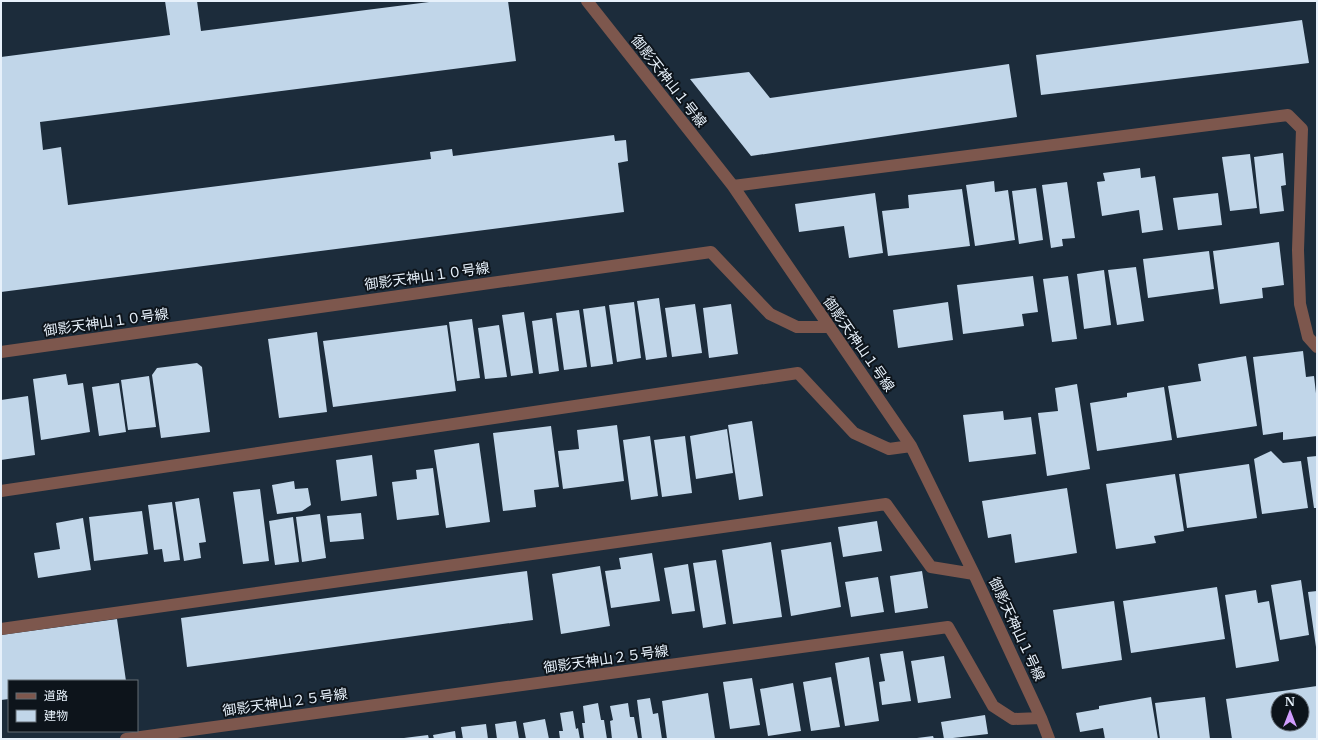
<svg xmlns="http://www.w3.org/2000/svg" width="1318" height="740" viewBox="0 0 1318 740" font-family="'Libre Baskerville','Noto Sans JP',serif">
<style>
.building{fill:#c1d6e9;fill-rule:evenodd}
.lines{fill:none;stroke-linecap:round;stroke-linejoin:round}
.street{stroke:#7d574d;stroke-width:12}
.labels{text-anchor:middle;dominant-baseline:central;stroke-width:4;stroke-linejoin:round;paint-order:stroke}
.street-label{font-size:14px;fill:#e7f1fb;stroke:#0d141b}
</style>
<rect width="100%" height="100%" fill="#1c2c3b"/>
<path class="building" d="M165,1H197L201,31L437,1H508L516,61L40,122L43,150L61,147L68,205L431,159L430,152L452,149L453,156L614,135L615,141L626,140L628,161L618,163L624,212L1,292V57L170,35Z
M1302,20L1309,63L1041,95L1036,55Z
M1009,64L1017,117L751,156L690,79L749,72L770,98Z
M1283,153L1286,185L1281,186L1284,211L1260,214L1254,157Z
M1250,154L1257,208L1230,211L1222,157Z
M1140,168L1141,178L1155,176L1163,230L1142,233L1139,210L1102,216L1097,182L1105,181L1103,173Z
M994,181L995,192L1008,190L1015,240L975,246L966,185Z
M1067,182L1075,238L1062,239L1063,246L1051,248L1042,185Z
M1036,188L1043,240L1019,244L1012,191Z
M962,189L970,246L888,256L882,211L909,208L908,195Z
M875,193L883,253L849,258L844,226L799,232L795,204Z
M1218,193L1222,225L1178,230L1173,198Z
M1279,242L1284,285L1262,288L1263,298L1220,304L1213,251Z
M1209,251L1214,289L1148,298L1143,259Z
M1136,267L1144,321L1117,325L1108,270Z
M1104,270L1111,325L1084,329L1077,274Z
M1033,276L1038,312L1022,314L1024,326L963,334L957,285Z
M1068,276L1077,339L1052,342L1043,279Z
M659,298L667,357L646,360L637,301Z
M634,302L641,358L617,362L609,305Z
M948,302L953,340L898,348L893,310Z
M695,304L702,353L672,357L665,308Z
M731,304L738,354L709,358L703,308Z
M605,306L613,364L591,367L583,309Z
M579,310L587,367L564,370L556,313Z
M524,312L533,373L511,376L502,315Z
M552,318L559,371L539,374L532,321Z
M472,319L480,378L457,381L449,322Z
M447,325L456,391L333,407L323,341Z
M499,325L507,377L485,379L478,328Z
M317,332L327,412L279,418L268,339Z
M1303,351L1306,377L1314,376L1317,402V436L1283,440V432L1263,435L1253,357Z
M1246,356L1257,426L1177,438L1168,386L1201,381L1198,364Z
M197,363L202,367L210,432L161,438L152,375L157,368Z
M66,374L68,385L83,383L90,432L41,440L33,379Z
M149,376L156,427L128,430L121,380Z
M119,383L126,432L99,436L92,387Z
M1077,384L1090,469L1047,476L1038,413L1058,411L1055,388Z
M1164,387L1172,440L1097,451L1090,403L1127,397V393Z
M28,396L35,455L1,460V400Z
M1003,411L1004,420L1031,417L1036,454L969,462L963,415Z
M752,421L763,496L739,500L728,425Z
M617,425L624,481L563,489L558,451L579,449L577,430Z
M551,426L559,487L534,490L536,507L503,511L493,433Z
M727,429L733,473L696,479L690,436Z
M650,436L658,496L631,500L623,440Z
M685,436L692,493L662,497L654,440Z
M479,443L490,522L446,528L434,450Z
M1271,451L1283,463L1301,461L1308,508L1262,514L1254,459Z
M372,455L377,496L341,501L336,460Z
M1317,456V508H1314L1307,457Z
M1249,464L1257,518L1187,528L1179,474Z
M433,468L439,515L397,520L392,482L417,479L416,470Z
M1175,474L1184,531L1154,536L1156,543L1116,549L1106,484Z
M294,481L295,489L308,488L311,505L302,511L277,514L272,485Z
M1067,488L1077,553L1015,563L1011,534L988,538L982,501Z
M260,489L269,561L243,564L233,492Z
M199,498L206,542L199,543L201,558L184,561L175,502Z
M172,502L180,560L164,562L162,549L154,550L148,505Z
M142,511L148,554L94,561L89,517Z
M361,513L364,539L330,542L327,516Z
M320,514L326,558L302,562L296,517Z
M293,517L299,562L275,565L269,521Z
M83,518L91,570L38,578L34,553L60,549L56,523Z
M877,521L882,551L843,557L838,527Z
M771,542L782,617L733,624L722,550Z
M831,542L841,607L791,616L781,550Z
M652,553L660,601L611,608L605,571L621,569L619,558Z
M716,560L726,624L703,628L693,563Z
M688,564L695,611L672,614L664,568Z
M600,566L610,626L561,634L552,574Z
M527,571L533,620L187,667L181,618Z
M922,571L928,608L895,613L890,576Z
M878,577L884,612L851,617L845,582Z
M1301,580L1309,635L1280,640L1271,585Z
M1217,587L1225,639L1131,653L1123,601Z
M1256,590L1258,603L1269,601L1279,661L1236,668L1225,595Z
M1317,591V647H1316L1308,592Z
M1114,601L1122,660L1062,669L1053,610Z
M117,619L126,681H9V699L1,700V635Z
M903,651L911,701L882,705L879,682L885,681L880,654Z
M944,656L951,698L918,703L911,661Z
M869,657L879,721L845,726L835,663Z
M831,677L840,727L811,731L803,682Z
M752,678L760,725L730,729L723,682Z
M793,683L801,731L768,736L760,689Z
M1317,686V739H1232L1226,699ZM1278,700H1302V724H1278Z
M708,693L715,739H667L662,701Z
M1151,697L1158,739H1105L1103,728L1080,732L1076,713L1099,709V706Z
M1205,697L1210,739H1160L1155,703Z
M650,698L653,714L658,713L662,739H642L637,700Z
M598,703L601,720H604L607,739H584L582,723H585L583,706Z
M628,703L630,717H634L638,739H612L610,721L613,720L610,706Z
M573,711L576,729L578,728L580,739H560L559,731H563L560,713Z
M985,715L988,734L944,739L941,722Z
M545,719L549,739H526L523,723Z
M516,721L519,739H497L495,724Z
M486,724L488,739H463L461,727Z
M455,731L456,739H434L433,735Z
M428,735L429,739H404V738Z
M933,736L934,739H917V738Z"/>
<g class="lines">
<path class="street" d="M587,1L733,186L911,446L974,574L1041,718L1049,739
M733,186L1288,115L1302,129L1298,250L1300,304L1308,337L1317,347
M1,352L711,252L770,314L797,327H829
M1,491L798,373L854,433L889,449L911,446
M1,629L886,504L931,567L974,574
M126,739L948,627L993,706L1013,719L1041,718"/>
</g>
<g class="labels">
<g class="street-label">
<text transform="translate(669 81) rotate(52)">御影天神山１号線</text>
<text transform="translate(427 276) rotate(-8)">御影天神山１０号線</text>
<text transform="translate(106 322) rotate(-8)">御影天神山１０号線</text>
<text transform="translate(859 344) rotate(55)">御影天神山１号線</text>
<text transform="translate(1017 629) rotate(65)">御影天神山１号線</text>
<text transform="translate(606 659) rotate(-8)">御影天神山２５号線</text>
<text transform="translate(285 702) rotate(-8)">御影天神山２５号線</text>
</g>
</g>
<rect width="1318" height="740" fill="none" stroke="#e7f1fb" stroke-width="4"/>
<rect x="8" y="680" width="130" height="52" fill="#0d141b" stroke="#646c75"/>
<rect x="16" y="693" width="20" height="6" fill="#7d574d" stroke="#646c75"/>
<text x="44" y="700" font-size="12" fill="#e7f1fb">道路</text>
<rect x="16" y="710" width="20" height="12" fill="#c1d6e9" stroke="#646c75"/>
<text x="44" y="720" font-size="12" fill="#e7f1fb">建物</text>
<g transform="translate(1290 712)"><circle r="19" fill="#0d141b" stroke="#646c75"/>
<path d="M0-3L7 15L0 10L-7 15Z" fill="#d19dfe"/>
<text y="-6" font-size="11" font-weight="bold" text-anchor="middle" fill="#e7f1fb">N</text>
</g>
</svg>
